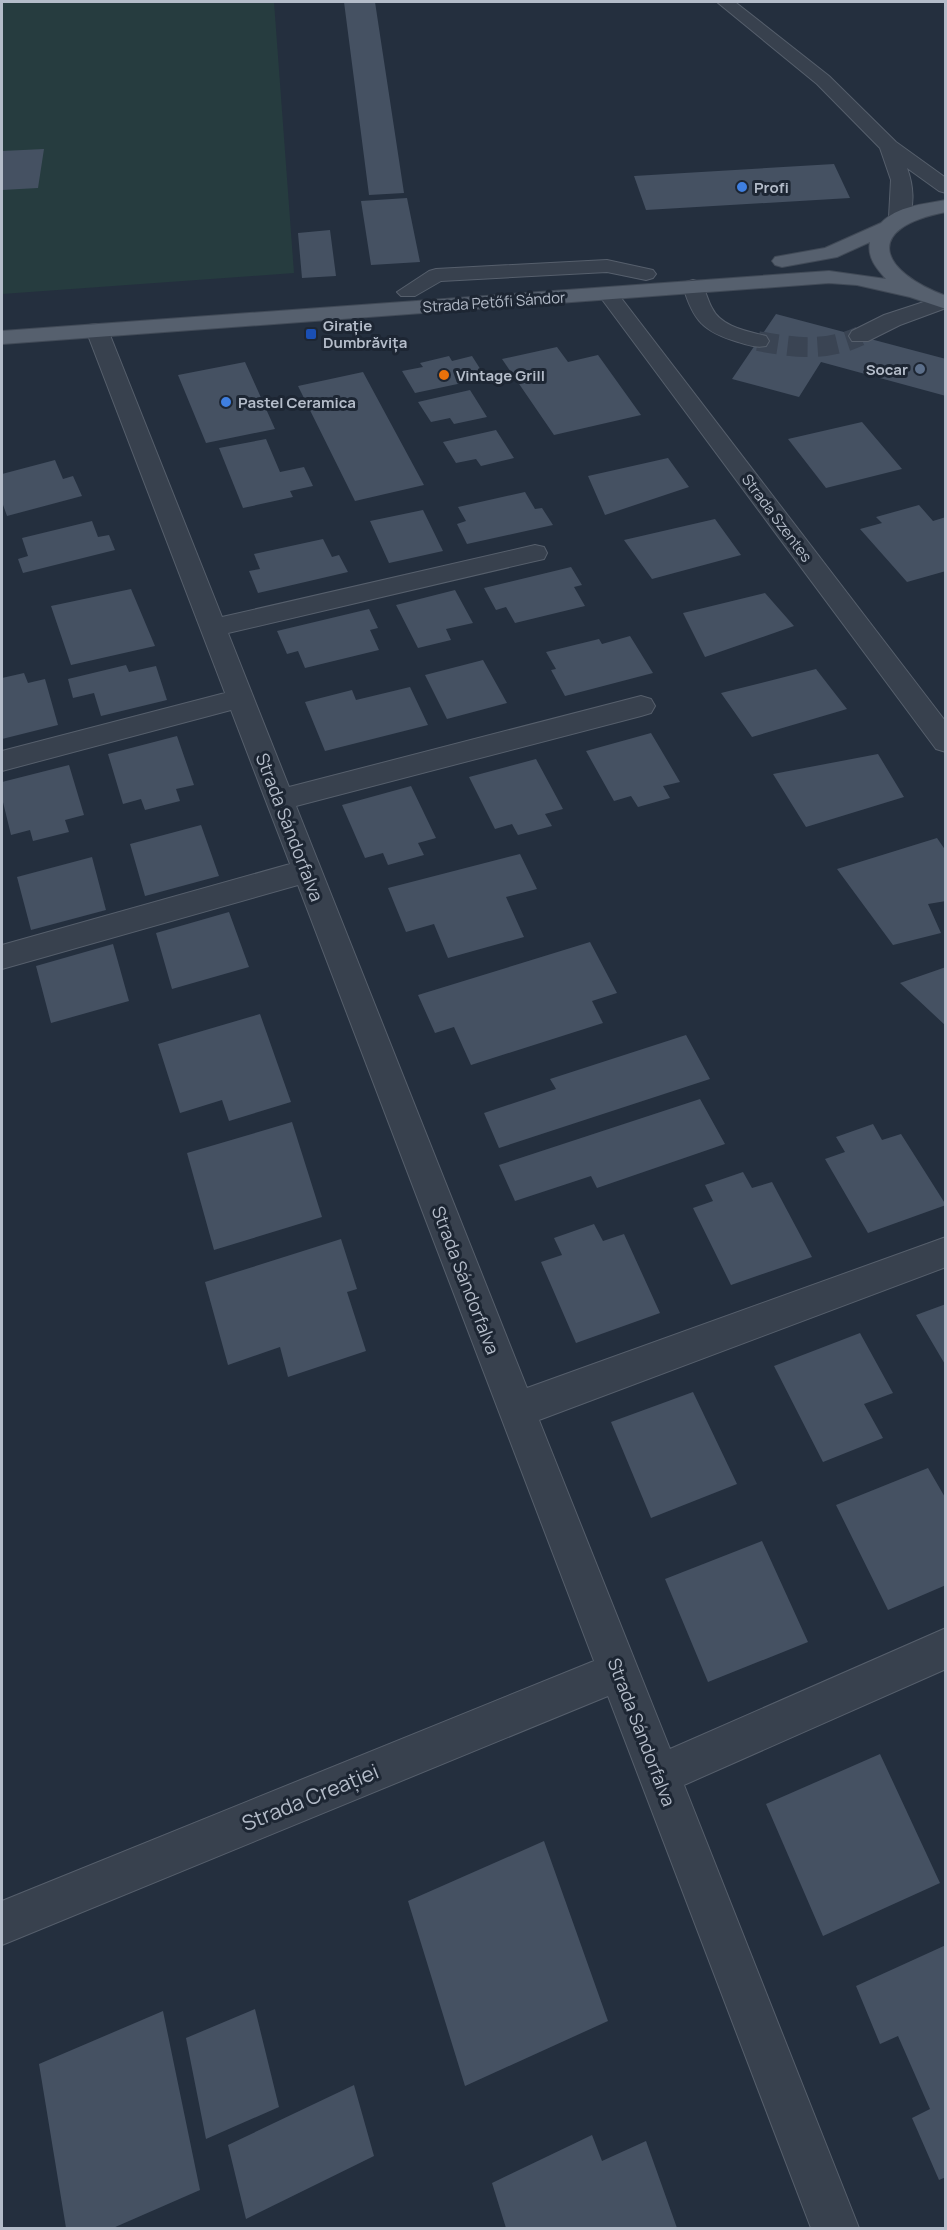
<svg xmlns="http://www.w3.org/2000/svg" width="947" height="2230" viewBox="0 0 947 2230" font-family="Manrope,sans-serif">
<style>
.green{fill:#263c3f}
.building{fill:#455162}
.lines{fill:none;stroke-linecap:round;stroke-linejoin:round}
.minor-tunnel{stroke:#3a4453;stroke-width:20;stroke-dasharray:20 10;stroke-linecap:butt}
.minor-casing{stroke:#565f6c;stroke-width:2}
.major-casing{stroke:#414a57;stroke-width:2}
.minor{fill:#38414e;fill-rule:evenodd}
.major{fill:#56606e;fill-rule:evenodd}
.shop-dot{fill:#3f7fe0;stroke:#1d2633;stroke-width:2}
.transit-dot{fill:#1a4fb4;stroke:#1d2633;stroke-width:2}
.service-dot{fill:#5c6f8a;stroke:#1d2633;stroke-width:2}
.food-dot{fill:#e8710a;stroke:#1d2633;stroke-width:2}
.labels{text-anchor:middle;dominant-baseline:central;stroke-width:6;stroke-linejoin:round;paint-order:stroke}
.far-poi-label{font-size:15px;font-weight:bold;fill:#b4bcc9;stroke:#1d2633;text-anchor:start}
.far-street-label{font-size:15px;fill:#b4bcc9;stroke:#1d2633}
.street-label{font-size:18px;fill:#b4bcc9;stroke:#1d2633}
.near-street-label{font-size:21px;fill:#b4bcc9;stroke:#1d2633}
</style>
<rect width="100%" height="100%" fill="#242f3e"/>
<path class="green" d="M2,2H274L294,273L2,294Z"/>
<path class="building" d="M344,2H375L404,193L369,195Z
M44,149L38,188L2,190V151Z
M834,164L850,198L646,210L634,176Z
M407,198L420,262L371,265L361,201Z
M330,230L336,276L302,278L298,233Z
M776,314L946,359V396L821,362L799,397L732,379Z
M557,347L568,362L598,355L641,415L554,435L502,359Z
M449,356L452,361L472,356L486,378L415,393L402,371L423,367L420,363Z
M245,362L275,429L206,443L178,375Z
M363,372L424,485L355,501L298,386Z
M470,390L487,417L454,424L450,418L431,422L418,402Z
M862,422L902,469L826,488L788,439Z
M496,430L514,458L481,466L476,459L456,463L443,442Z
M266,439L280,472L304,467L313,486L290,491L293,497L243,508L219,448Z
M668,458L689,487L605,515L588,476Z
M55,460L63,479L73,476L82,496L7,516L2,502V474Z
M525,492L535,509L542,508L553,525L467,544L457,524L466,521L458,507Z
M919,505L933,521L946,517V571L907,582L860,529L882,523L876,517Z
M423,510L443,551L389,563L370,521Z
M715,519L741,555L652,579L624,540Z
M92,521L98,537L109,535L115,550L23,573L18,559L28,556L22,538Z
M323,539L332,557L339,555L348,572L258,593L249,571L260,569L254,554Z
M571,567L582,585L574,587L585,606L515,623L506,607L496,610L484,588Z
M131,589L155,646L71,665L51,606Z
M455,590L473,623L446,629L451,640L418,648L396,605Z
M765,593L794,626L705,657L683,613Z
M369,609L378,628L370,630L379,650L305,668L298,651L287,654L277,631Z
M630,636L653,673L565,696L551,670L556,669L546,652L599,639L602,644Z
M483,660L507,703L447,719L425,675Z
M126,665L129,672L156,666L167,700L101,716L94,693L73,698L68,679Z
M816,669L847,709L752,737L721,693Z
M24,673L28,683L45,679L58,725L2,739V678Z
M410,687L428,725L325,751L305,702L352,690L356,700Z
M651,733L680,782L663,786L670,798L638,807L631,796L614,801L586,751Z
M177,736L194,785L176,789L180,801L145,810L141,799L123,804L108,754Z
M878,754L904,797L806,827L773,774Z
M536,759L563,809L545,814L552,826L518,835L512,824L495,829L469,777Z
M69,765L84,815L65,820L69,832L33,841L30,830L11,835L2,798V782Z
M411,786L436,838L418,843L424,855L388,865L383,853L365,858L342,805Z
M201,825L219,876L145,896L130,844Z
M937,838L946,851V901L928,904L941,933L893,945L837,869Z
M520,854L537,889L506,897L524,937L448,958L434,924L406,932L388,888Z
M92,857L106,910L31,930L17,877Z
M229,912L249,967L172,989L156,933Z
M590,942L617,993L592,1001L603,1023L471,1065L454,1027L435,1033L418,995Z
M113,944L129,1001L51,1023L36,966Z
M946,967V1026L900,983Z
M260,1014L291,1102L229,1121L222,1100L180,1113L158,1044Z
M686,1035L710,1079L499,1148L484,1113L556,1089L550,1079Z
M700,1099L725,1144L597,1188L591,1176L515,1201L499,1165Z
M292,1122L322,1217L214,1250L187,1153Z
M873,1124L882,1140L901,1134L946,1205L868,1233L825,1159L845,1152L836,1137Z
M743,1172L752,1188L772,1182L812,1257L731,1285L693,1208L713,1201L705,1185Z
M594,1224L603,1241L624,1234L660,1313L576,1343L541,1262L562,1255L554,1238Z
M341,1239L357,1289L347,1292L366,1351L288,1377L280,1347L228,1365L205,1282Z
M946,1304V1366L916,1315Z
M860,1333L893,1393L864,1404L883,1438L823,1462L774,1366Z
M693,1392L737,1484L651,1518L611,1422Z
M928,1468L946,1499V1585L888,1610L836,1505Z
M762,1541L808,1642L708,1682L665,1579Z
M880,1754L940,1883L823,1936L766,1804Z
M544,1841L608,2021L465,2086L408,1901Z
M946,1945V2177L939,2180L912,2118L930,2109L898,2036L880,2044L856,1986Z
M255,2009L279,2107L206,2139L186,2038Z
M163,2011L200,2190L113,2228H66L39,2064Z
M354,2085L374,2156L246,2219L228,2145Z
M592,2135L602,2161L646,2141L677,2228H506L492,2183Z"/>
<g class="lines">
<path class="minor-tunnel" d="M758,341C795,348 825,352 860,336"/>
<g class="minor-casing">
<path id="minor" d="M717,2H735L829,76L896,142L946,178V193L939,191L907,168C913,184 916,207 906,221H892L889,217L891,180L880,148L817,84Z
M607,260L653,270L656,274L653,278L646,280L607,272L441,281L415,296H401L397,292L429,271L436,269Z
M693,280L700,282C706,290 707,299 712,308C721,327 747,331 766,336L769,341L766,346C756,348 748,345 738,342C704,332 693,321 683,286L686,282Z
M608,288L615,290L946,722V752L936,749L601,298L597,294L601,290Z
M942,296L946,297V308L900,325L868,341H852L849,336L852,331L884,315Z
M97,324L105,325L108,330L222,617L535,545L544,547L547,553L544,559L535,561L228,633L289,787L641,696L651,699L655,706L651,713L641,716L296,806L527,1388L946,1237V1267L539,1420L670,1749L946,1628V1669L684,1785L859,2228H811L608,1696L2,1945V1901L594,1661L298,885L2,969V945L290,864L231,710L2,771V751L225,693L86,330L89,325Z"/>
</g>
<g class="major-casing">
<path id="major" d="M946,200V212C862,228 879,271 946,296V309L910,297L857,285L829,283L2,344V331L829,271L886,279C876,268 867,257 870,242L837,257L782,267L775,265L772,261L775,257L825,248L881,223C897,206 924,204 946,200Z"/>
</g>
<use href="#minor" class="minor"/>
<use href="#major" class="major"/>
</g>
<g class="shop-dot">
<circle cx="742" cy="187" r="6"/>
<circle cx="226" cy="402" r="6"/>
</g>
<rect class="transit-dot" x="305" y="328" width="12" height="12" rx="3"/>
<circle class="service-dot" cx="920" cy="369" r="6"/>
<circle class="food-dot" cx="444" cy="375" r="6"/>
<g class="labels">
<g class="far-poi-label">
<text x="754" y="187">Profi</text>
<text x="323" y="325">Girație<tspan x="323" dy="17">Dumbrăvița</tspan></text>
<text x="908" y="369" text-anchor="end">Socar</text>
<text x="456" y="375">Vintage Grill</text>
<text x="238" y="402">Pastel Ceramica</text>
</g>
<g class="far-street-label">
<text transform="translate(494 302) rotate(-4)">Strada Petőfi Sándor</text>
<text transform="translate(777 518) rotate(53)">Strada Szentes</text>
</g>
<g class="street-label">
<text transform="translate(290 827) rotate(69)">Strada Sándorfalva</text>
<text transform="translate(466 1280) rotate(69)">Strada Sándorfalva</text>
<text transform="translate(642 1732) rotate(69)">Strada Sándorfalva</text>
</g>
<g class="near-street-label">
<text transform="translate(310 1797) rotate(-22)">Strada Creației</text>
</g>
</g>
<rect width="947" height="2230" fill="none" stroke="#b4bcc9" stroke-width="6"/>
</svg>
